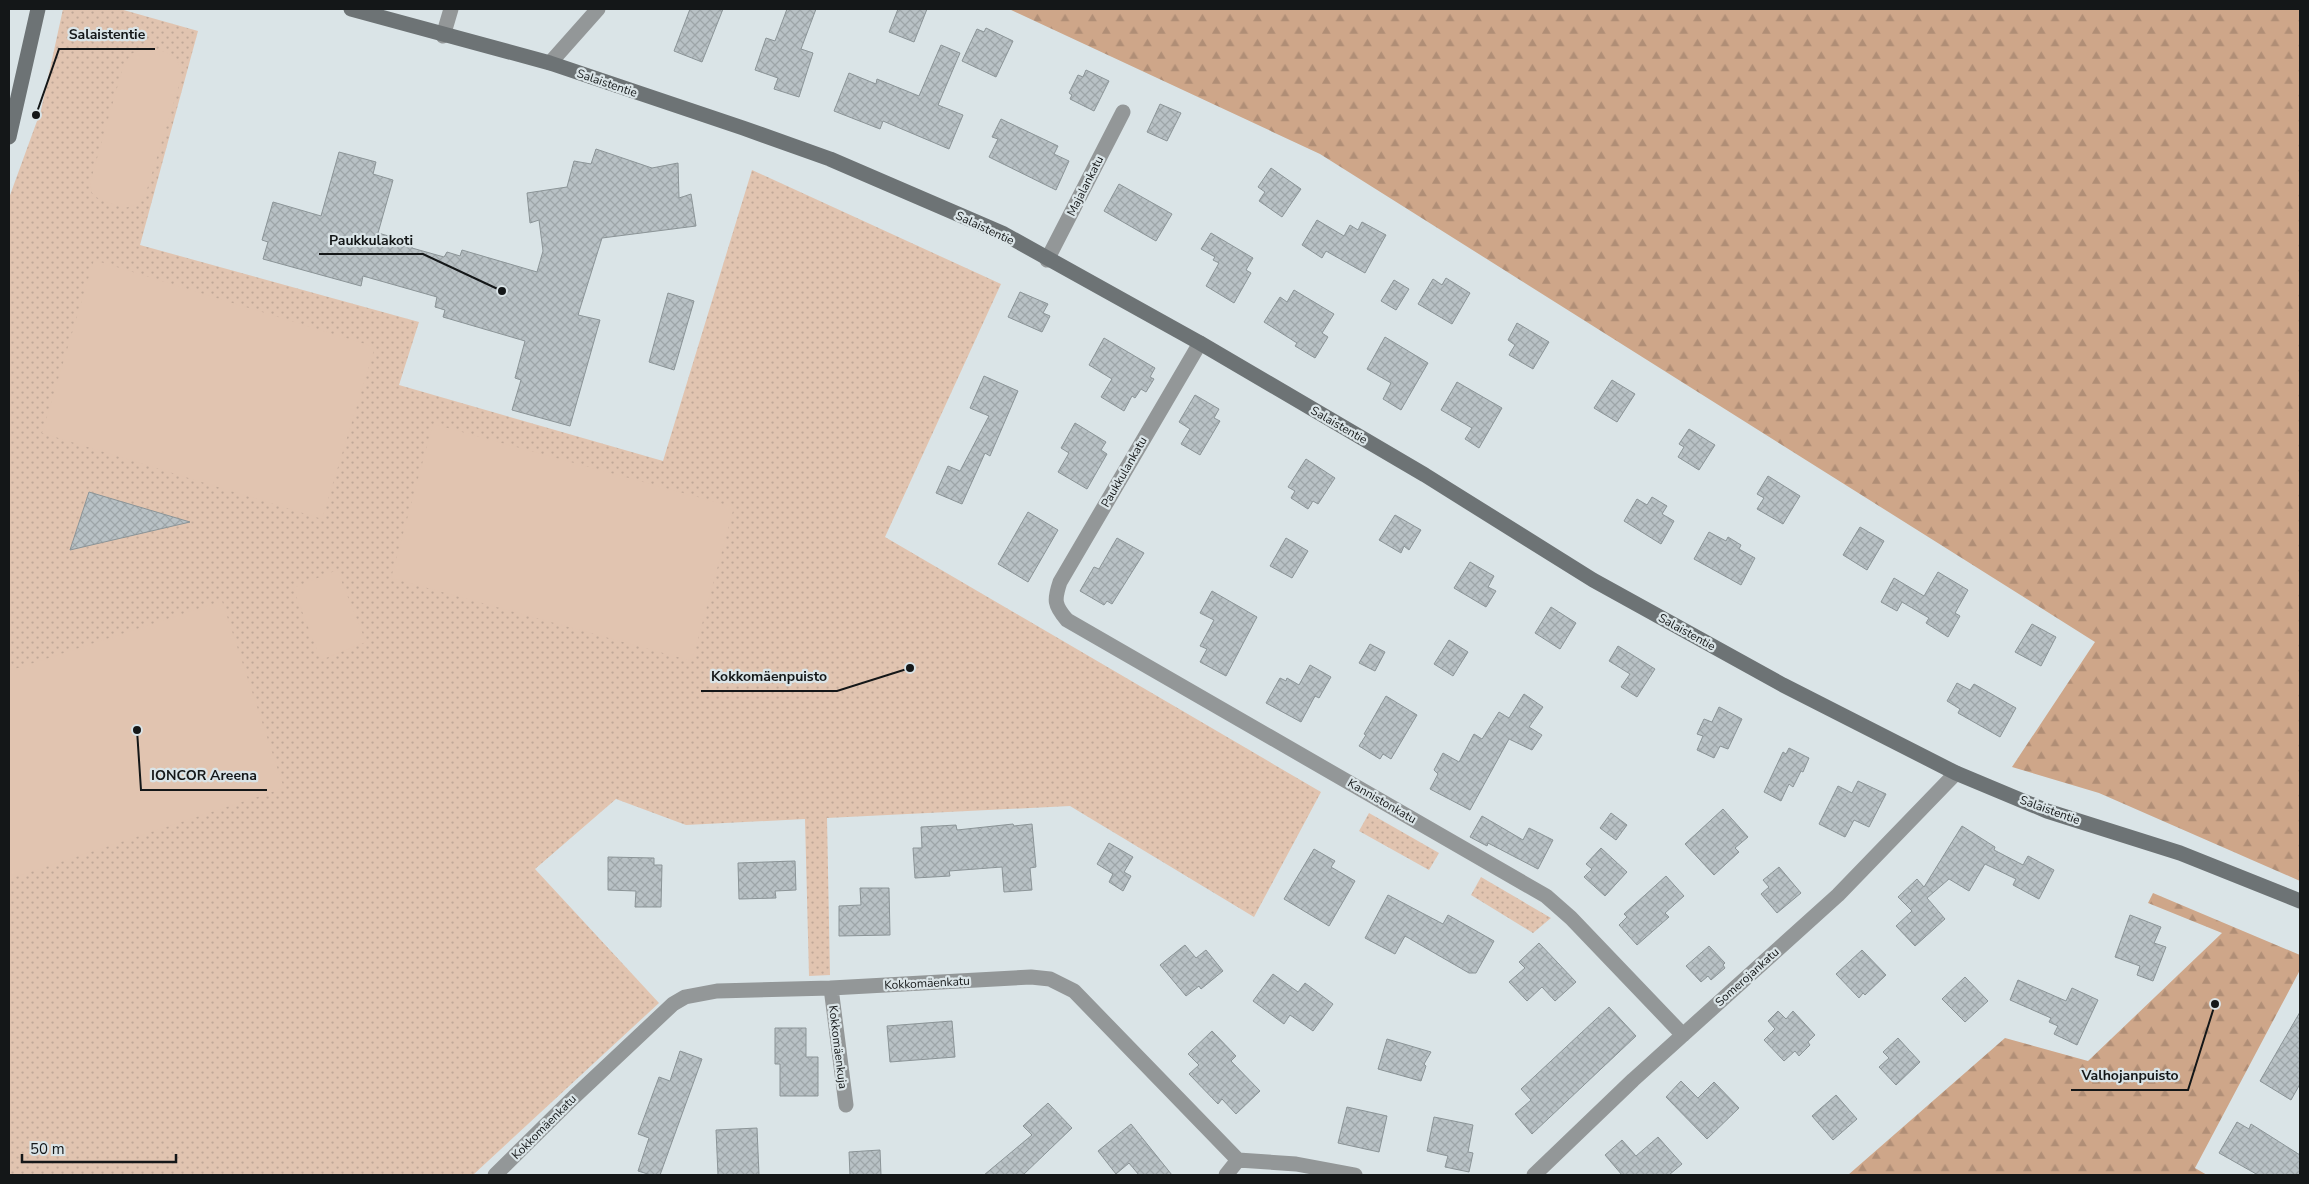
<svg xmlns="http://www.w3.org/2000/svg" width="2309" height="1184" viewBox="0 0 2309 1184" font-family="'Nunito Sans',sans-serif">
<style>
.forest{fill:url(#forest-firs)}
.park{fill:url(#park-dots)}
.garden{fill:#e1c4b0}
.building{fill:url(#building-cross-hatch);stroke:#8b9497}
.lines{fill:none;stroke-linecap:round;stroke-linejoin:round}
.street{stroke:#939798;stroke-width:15}
.secondary{stroke:#6d7375;stroke-width:15}
.labels{text-anchor:middle;dominant-baseline:central;stroke-width:4.5;stroke-linejoin:round;paint-order:stroke}
.street-label{font-size:12px;fill:#141718;stroke:#dae4e7}
.leader{fill:none;stroke:#141718;stroke-width:2}
.callout-dot{fill:#141718;stroke:#dae4e7;stroke-width:2}
.callout-label{font-size:14px;text-anchor:middle;font-weight:bold;fill:#141718;stroke:#dae4e7;stroke-width:4.5;stroke-linejoin:round;paint-order:stroke}
</style>
<defs>
<pattern id="forest-firs" width="22" height="20" patternUnits="userSpaceOnUse" patternTransform="scale(1.25)"><rect width="22" height="20" fill="#cea689"/><path d="M5 1l3.5 6h-7zM16 11l3.5 6h-7z" fill="#b08e76"/></pattern>
<pattern id="park-dots" width="8" height="8" patternUnits="userSpaceOnUse" patternTransform="scale(1.25)"><rect width="8" height="8" fill="#e1c4b0"/><path d="M2 2h.1M6 6h.1" fill="none" stroke="#c0a897" stroke-width="1.8" stroke-linecap="round"/></pattern>
<pattern id="building-cross-hatch" width="8" height="8" patternUnits="userSpaceOnUse" patternTransform="scale(1.25)"><rect width="8" height="8" fill="#b8c1c5"/><path d="M0 0l8 8M0 8l8-8" fill="none" stroke="#9da5a8"/></pattern>
</defs>
<rect width="100%" height="100%" fill="#dae4e7"/>
<path class="forest" d="M1009,9H2300V881L2099,793L2012,767L2095,642L1320,154Z
M2153,893L2300,955V970L2195,1168L2207,1175H1848L2005,1038L2088,1061L2222,933L2148,903Z"/>
<path class="park" d="M63,9H120L198,31L140,245L419,322L399,385L663,461L752,170L1001,284L885,537L1321,792L1254,917L1070,806L827,818L830,975L809,976L805,819L686,825L616,799L535,869L659,1003L474,1174L9,1175V198L41,110Z
M1369,813L1439,853L1429,870L1359,831Z
M1481,877L1551,918L1533,933L1471,895Z"/>
<path class="garden" d="M148,46C169,54 181,53 181,79L145,196L138,204L125,208L100,200L92,193L90,183L123,67L131,54Z
M94,260L375,347L322,519L42,433Z
M433,424L734,507L692,661L391,578Z
M337,570L366,642L321,660L293,588Z
M222,601L284,788L9,879V671Z"/>
<path class="building" d="M690,9H723L702,62L674,51Z
M787,9H816L801,49L813,53L799,97L774,89L778,78L755,70L766,38L775,41Z
M898,9H927L914,42L889,32Z
M986,28L1013,41L996,77L962,61L977,29L984,32Z
M941,45L960,53L938,105L963,115L949,149L883,121L880,129L834,111L849,73L876,84L877,79L919,96Z
M1086,70L1109,81L1094,111L1070,99L1072,95L1069,93L1078,75L1083,77Z
M1160,104L1181,113L1167,141L1147,132Z
M1001,119L1058,146L1054,154L1069,161L1056,190L989,157L998,139L992,137Z
M596,149L652,168L678,163L679,198L691,194L696,226L602,238L578,315L600,320L570,426L512,410L521,380L515,378L525,341L443,317L445,310L435,307L437,297L363,276L361,286L263,259L268,242L262,240L273,202L321,216L339,152L376,162L373,174L393,180L378,233L413,243L412,248L444,257L447,252L460,256L462,250L537,272L543,251L539,220L530,223L527,193L567,187L574,161L591,164Z
M1271,168L1301,189L1282,217L1259,201L1265,192L1258,187Z
M1119,184L1172,214L1156,241L1104,211Z
M1317,220L1344,236L1350,225L1358,230L1362,222L1386,235L1365,273L1326,251L1322,258L1302,245Z
M1211,233L1253,258L1246,270L1251,273L1234,303L1206,286L1219,263L1213,260L1215,257L1201,249Z
M1446,278L1470,293L1452,324L1418,304L1433,279L1442,285Z
M1394,280L1409,289L1396,310L1381,301Z
M1294,290L1334,314L1322,333L1328,337L1315,358L1295,346L1297,343L1264,322L1280,297L1287,302Z
M1020,292L1048,304L1043,313L1050,316L1042,332L1008,317Z
M668,293L694,301L674,370L649,362Z
M1517,323L1549,342L1533,369L1509,355L1515,345L1508,340Z
M1385,337L1428,363L1401,410L1383,399L1391,383L1367,369Z
M1104,338L1155,368L1150,377L1154,379L1146,392L1141,389L1135,398L1132,396L1124,411L1101,397L1112,379L1089,365Z
M984,376L1018,391L990,456L985,453L962,504L936,493L948,466L960,471L989,416L970,408Z
M1612,380L1635,394L1617,422L1594,408Z
M1457,382L1502,408L1479,448L1465,439L1472,428L1441,410Z
M1195,395L1219,409L1214,418L1220,421L1200,455L1181,444L1190,429L1179,422Z
M1075,423L1106,442L1101,450L1107,454L1087,489L1058,472L1069,453L1061,448Z
M1689,429L1715,445L1699,470L1678,457L1684,447L1679,444Z
M1306,459L1335,478L1318,504L1313,501L1308,509L1291,498L1295,491L1288,487Z
M1768,476L1800,496L1783,524L1757,509L1764,498L1757,494Z
M89,492L190,522L70,550Z
M1652,497L1667,506L1662,514L1674,521L1661,544L1624,521L1637,499L1647,505Z
M1028,512L1058,530L1028,582L998,564Z
M1395,515L1421,530L1409,550L1404,546L1401,553L1379,540Z
M1860,527L1884,541L1867,570L1843,555Z
M1709,532L1726,541L1728,537L1741,545L1739,549L1755,558L1741,585L1694,559Z
M1117,538L1144,553L1112,604L1107,601L1104,605L1080,591L1094,567L1099,569Z
M1286,538L1308,551L1292,578L1270,566Z
M1470,562L1494,576L1488,587L1496,591L1486,607L1454,588Z
M1938,572L1968,590L1955,613L1960,616L1948,637L1926,623L1929,618L1902,602L1897,611L1881,602L1894,578L1924,596Z
M1212,591L1257,617L1226,676L1200,662L1207,649L1200,646L1214,620L1200,613Z
M1551,607L1576,623L1560,649L1535,633Z
M2032,624L2056,637L2041,666L2015,652Z
M1449,640L1468,652L1453,676L1434,664Z
M1370,644L1385,652L1375,671L1359,663Z
M1618,646L1655,669L1637,697L1621,687L1630,674L1609,661Z
M1310,665L1331,677L1319,698L1315,696L1301,722L1266,703L1280,678L1286,681L1287,678L1299,685Z
M1957,683L1970,690L1974,684L2016,708L2000,737L1958,713L1960,709L1947,701Z
M1524,694L1543,707L1529,727L1542,735L1532,750L1509,739L1470,810L1430,789L1438,774L1434,770L1443,753L1459,762L1474,734L1482,739L1499,712L1509,718Z
M1386,696L1417,715L1391,759L1383,754L1380,759L1359,746L1366,735L1364,734Z
M1719,707L1742,719L1728,749L1720,746L1714,758L1697,750L1703,736L1697,734L1704,719L1712,722Z
M1789,748L1809,758L1803,772L1801,771L1793,787L1789,784L1781,801L1764,792L1783,752L1786,754Z
M1858,781L1886,794L1869,827L1854,820L1845,837L1819,824L1838,786L1852,793Z
M1723,809L1748,837L1735,848L1739,852L1714,875L1685,844Z
M1611,813L1627,825L1616,840L1600,828Z
M1482,816L1523,840L1529,828L1553,840L1538,869L1488,843L1487,846L1470,837Z
M1013,824L1014,826L1032,824L1036,867L1030,868L1032,890L1004,892L1002,867L949,871L950,876L915,878L913,848H922L921,827L956,825L957,830Z
M1962,826L1995,847L1994,850L2023,865L2028,856L2054,870L2039,899L2013,885L2016,879L1985,864L1969,891L1949,879L1927,898L1945,919L1915,946L1896,926L1912,911L1898,897L1917,879L1924,887Z
M1109,843L1133,857L1124,872L1131,876L1123,891L1109,882L1113,874L1097,864Z
M1601,848L1627,872L1605,896L1584,877L1592,869L1586,864Z
M1314,849L1335,861L1331,867L1355,881L1329,926L1284,899Z
M608,857L654,858V865H662L661,907H635L636,891L608,890Z
M795,861L796,890L775,891L776,898L739,899L738,863Z
M1779,867L1801,893L1777,913L1761,894L1769,887L1763,880Z
M1666,876L1684,896L1665,913L1669,917L1637,945L1619,925L1627,917L1624,914Z
M860,888H889L890,935L839,936V906L861,905Z
M1388,895L1443,924L1448,915L1494,941L1476,973H1469L1405,936L1395,954L1365,938Z
M2130,915L2161,927L2154,943L2166,947L2153,981L2137,975L2140,966L2115,957Z
M1539,943L1576,982L1555,1001L1542,987L1527,1001L1509,982L1525,968L1519,962Z
M1185,945L1196,958L1206,950L1223,971L1201,989L1199,986L1186,996L1160,965Z
M1709,946L1725,963L1723,965L1725,968L1711,980L1708,976L1701,982L1686,966Z
M1862,950L1886,975L1865,995L1863,993L1859,998L1836,974Z
M1273,974L1298,992L1305,983L1333,1004L1313,1031L1290,1015L1284,1024L1253,1001Z
M1965,977L1988,1001L1965,1022L1942,999Z
M2018,980L2066,1001L2072,988L2098,1000L2077,1045L2054,1034L2058,1026L2049,1022L2051,1018L2010,1000Z
M1609,1007L1636,1036L1532,1134L1515,1114L1531,1100L1521,1089Z
M1778,1011L1786,1019L1793,1011L1815,1035L1808,1042L1810,1045L1799,1056L1795,1051L1784,1061L1764,1040L1775,1029L1768,1021Z
M2300,1012V1084L2291,1100L2260,1081Z
M952,1021L955,1057L890,1062L887,1026Z
M775,1028H806V1057H818V1096H780V1064H775Z
M1212,1031L1236,1056L1231,1061L1260,1091L1236,1114L1222,1099L1218,1104L1189,1074L1199,1065L1188,1054Z
M1898,1038L1920,1062L1896,1085L1879,1067L1889,1058L1883,1052Z
M1387,1039L1431,1052L1424,1064L1426,1066L1421,1081L1378,1069Z
M680,1051L702,1059L660,1175H651L638,1171L649,1138L638,1134L659,1077L670,1081Z
M1681,1081L1698,1098L1714,1082L1739,1108L1707,1139L1666,1097Z
M1836,1095L1857,1119L1833,1140L1812,1116Z
M1048,1103L1072,1128L1023,1175H984L1032,1135L1023,1126Z
M1347,1107L1387,1116L1379,1152L1338,1143Z
M1434,1117L1473,1125L1468,1152L1473,1153L1469,1172L1445,1167L1448,1156L1427,1151Z
M2237,1122L2249,1129L2251,1124L2300,1155V1175H2258L2219,1153Z
M1131,1124L1172,1175H1139L1129,1163L1116,1174L1098,1151Z
M757,1128L759,1175H718L716,1130Z
M1658,1137L1682,1164L1669,1175H1622L1605,1155L1622,1140L1636,1156Z
M880,1150L881,1175H850L849,1152Z"/>
<g class="lines">
<path class="street" d="M443,36L451,9
M550,63L598,9
M1047,260L1123,112
M1200,343L1060,582C1054,600 1054,605 1067,620L1546,896L1571,918L1683,1035
M831,988L846,1105
M495,1175L574,1097L673,1004L685,997L717,991L831,988L1031,977L1050,979L1074,991L1238,1160L1296,1164L1355,1175
M1226,1175L1238,1160
M1534,1175L1633,1080L1838,895L1956,773"/>
<path class="secondary" d="M351,9L550,63L743,128L830,159L1004,234L1200,343L1425,475L1593,580L1783,685L1956,773L2047,811L2180,853L2300,901
M9,137L38,9"/>
</g>
<g class="labels">
<g class="street-label">
<text transform="translate(607 83) rotate(19)">Salaistentie</text>
<text transform="translate(1085 186) rotate(-63)">Majalankatu</text>
<text transform="translate(985 228) rotate(25)">Salaistentie</text>
<text transform="translate(1339 425) rotate(30)">Salaistentie</text>
<text transform="translate(1124 472) rotate(-60)">Paukkulankatu</text>
<text transform="translate(1687 632) rotate(29)">Salaistentie</text>
<text transform="translate(1382 801) rotate(30)">Kannistonkatu</text>
<text transform="translate(2050 810) rotate(20)">Salaistentie</text>
<text transform="translate(1747 977) rotate(-42)">Somerojankatu</text>
<text transform="translate(927 983) rotate(-3)">Kokkomäenkatu</text>
<text transform="translate(838 1047) rotate(83)">Kokkomäenkuja</text>
<text transform="translate(544 1127) rotate(-45)">Kokkomäenkatu</text>
</g>
</g>
<path class="leader" d="M36 115L59 49H155M502 291L423 254H319M910 668L837 691H701M137 730L141 790H267M2215 1004L2188 1090H2071"/>
<g class="callout-dot">
<circle cx="36" cy="115" r="5"/>
<circle cx="502" cy="291" r="5"/>
<circle cx="910" cy="668" r="5"/>
<circle cx="137" cy="730" r="5"/>
<circle cx="2215" cy="1004" r="5"/>
</g>
<g class="callout-label">
<text x="107" y="39">Salaistentie</text>
<text x="371" y="245">Paukkulakoti</text>
<text x="769" y="681">Kokkomäenpuisto</text>
<text x="204" y="780">IONCOR Areena</text>
<text x="2130" y="1080">Valhojanpuisto</text>
</g>
<rect width="2309" height="1184" fill="none" stroke="#141718" stroke-width="20"/>
<path d="M22 1154v8h154v-8" fill="none" stroke="#141718" stroke-width="2.5"/>
<text x="30" y="1154" font-size="15" fill="#141718" stroke="#dae4e7" stroke-width="4" paint-order="stroke">50 m</text>
</svg>
